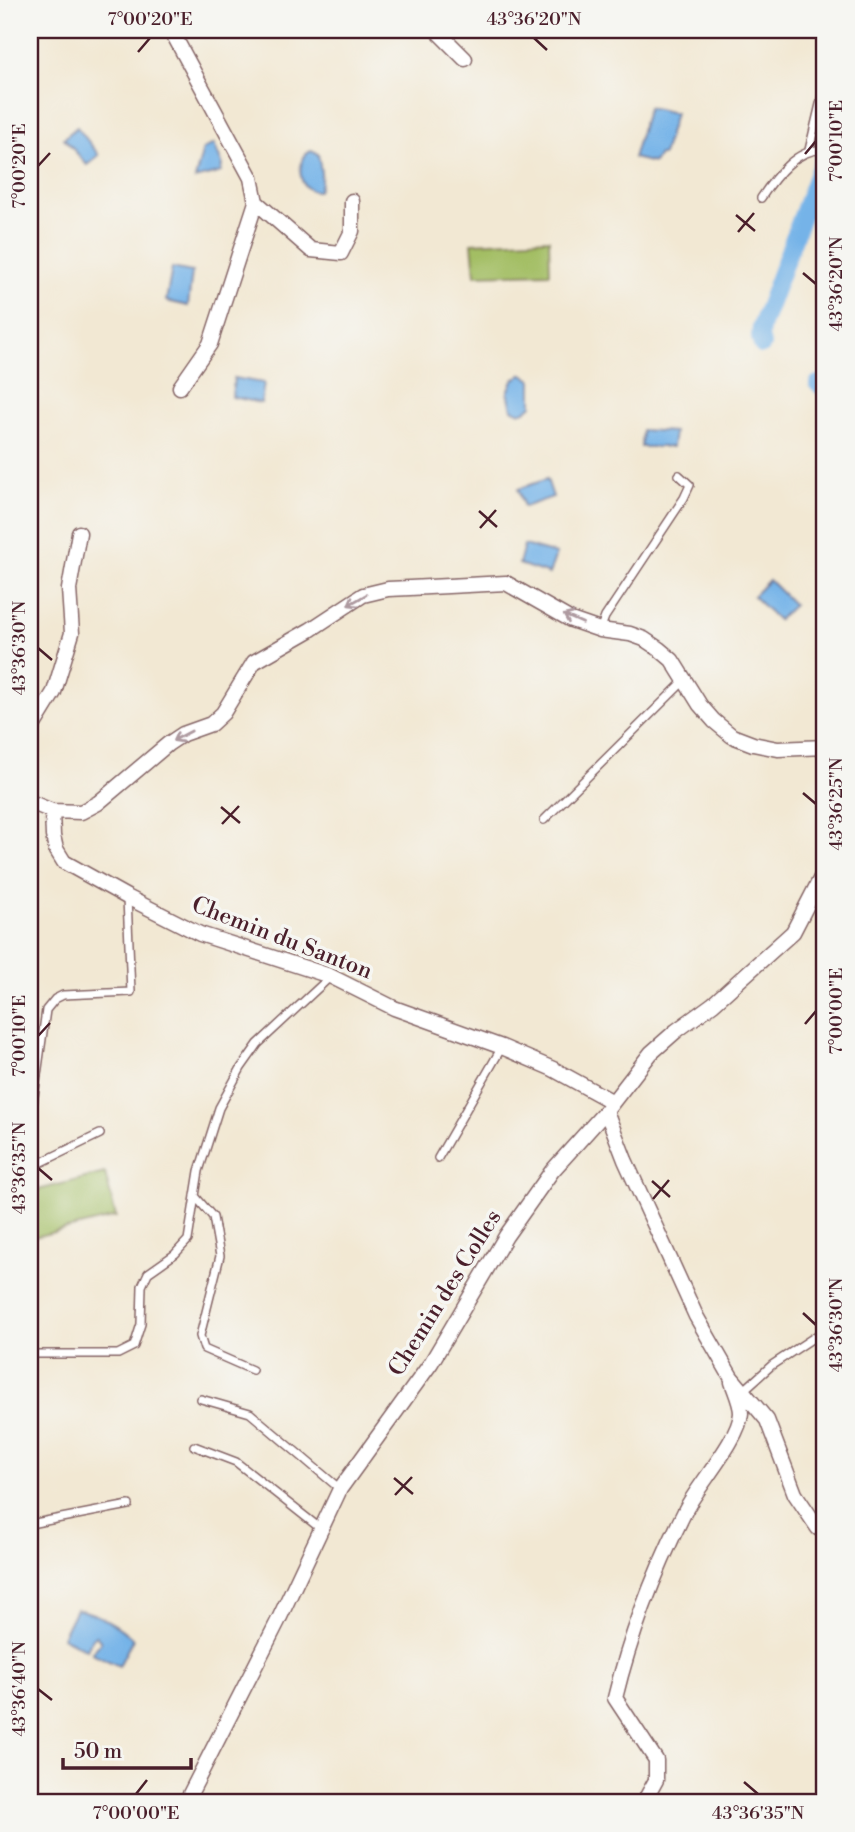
<svg xmlns="http://www.w3.org/2000/svg" width="855" height="1832" viewBox="0 0 855 1832" font-family="'Libre Bodoni',serif">
<style>
.green{fill:#a3be64;stroke:#766e48;stroke-width:2}
.water{fill:#75b3e8;stroke:#60698a;stroke-width:2}
.lines{fill:none;stroke-linecap:round;stroke-linejoin:round}
.canal{stroke:#75b3e8;stroke-width:18}
.lane-casing{stroke:#856566;stroke-width:10}
.street-casing{stroke:#856566;stroke-width:17}
.lane{stroke:#fff;stroke-width:7}
.street{stroke:#fff;stroke-width:14}
.oneway{stroke:#ae9aa0}
.ticks{fill:none;stroke:#4a1f2b;stroke-width:2.5}
.labels{text-anchor:middle;dominant-baseline:central;stroke-width:7;stroke-linejoin:round;paint-order:stroke}
.street-label{font-size:23px;fill:#4a1f2b;stroke:#f6f6f2}
.neatline{fill:none;stroke:#4a1f2b;stroke-width:2.5}
.ticks-label{font-size:18px;text-anchor:middle;fill:#4a1f2b}
</style>
<rect width="100%" height="100%" fill="#f6f6f2"/>
<filter id="ink" filterUnits="userSpaceOnUse"><feTurbulence type="fractalNoise" baseFrequency=".0143" numOctaves="2"/><feDisplacementMap in="SourceGraphic" scale="14" xChannelSelector="R" yChannelSelector="G"/><feConvolveMatrix kernelMatrix="1 2 1 2 8 2 1 2 1" color-interpolation-filters="sRGB"/></filter>
<filter id="wash" filterUnits="userSpaceOnUse"><feTurbulence type="fractalNoise" baseFrequency=".00686" numOctaves="4" result="noise"/><feDisplacementMap in="SourceGraphic" scale="28" xChannelSelector="R" yChannelSelector="G"/><feGaussianBlur stdDeviation="1.57" result="paint"/><feColorMatrix in="noise" values="0 0 0 0 0 0 0 0 0 0 0 0 0 0 0 0 0 1.4 0 .05"/><feComposite in="paint" operator="in"/></filter>
<g filter="url(#wash)">
<rect width="100%" height="100%" fill="#f2e8d3"/>
<path class="green" d="M549,239L550,273L475,275L472,243Z
M105,1173L116,1217L30,1238V1192Z"/>
<path class="water" d="M648,107L675,113L663,155H659L654,163L633,158Z
M77,127L99,155L87,165L64,138Z
M214,144L222,164L221,172L195,179L203,149Z
M311,151L318,154C320,166 324,180 318,191C297,193 295,158 311,151Z
M172,268L192,272L188,306L166,301Z
M523,374L532,380V405C525,412 521,415 512,409L508,392L513,380Z
M234,378L264,383L261,403L232,397Z
M642,430L674,432L672,447H641Z
M547,479L553,497L524,507L518,489Z
M524,545L556,554L549,574L519,564Z
M769,580L794,605L778,620L753,596Z
M76,1609C99,1614 116,1623 133,1639L119,1666L92,1653L101,1642L96,1636L92,1638L87,1650L62,1637Z"/>
<g class="lines">
<path class="canal" d="M762,345L760,337L761,327L825,154
M818,384L825,388"/>
</g>
</g>
<g filter="url(#ink)">
<g class="lines">
<g class="lane-casing">
<path id="lane" d="M809,150L822,96
M761,198C775,177 797,147 825,150
M600,630L605,617L684,498L690,485L679,475
M544,820L684,681
M30,1126L46,1010L55,999L63,995L131,992L127,898
M438,1158L502,1047
M30,1162L40,1163L100,1134
M195,1196L213,1217L220,1256L200,1336L204,1349L252,1370
M30,1354H118L134,1346L141,1324L142,1286L148,1273L175,1254L188,1240L199,1171L219,1108L241,1068L258,1044L330,977
M743,1391L772,1365L825,1330
M201,1399L250,1413L340,1489
M194,1446L236,1462L321,1529
M30,1524L129,1505"/>
</g>
<g class="street-casing">
<path id="street" d="M171,30L251,178L256,202L210,344L180,387
M436,30L465,59
M256,202L311,250L341,253L352,231V201
M30,731L54,692L72,633L69,589L79,533
M30,802L52,811L81,812L98,803L168,744L183,734L211,724L223,713L254,662L310,630L363,595L388,589L410,588L506,583L571,620L600,630L630,634L644,639L659,649L672,660L700,705L714,721L732,736L753,744L778,749L825,747
M52,811L53,836L56,849L64,862L127,897L200,934L330,976L394,1008L502,1047L553,1069L613,1102
M606,1111L625,1160L696,1316L731,1377L767,1420L795,1494L818,1528L825,1532
M186,1802L278,1621L340,1489L431,1363L506,1236L552,1171L606,1111L651,1053L676,1031L713,1004L793,932L825,870
M644,1802L656,1780V1760L615,1698C631,1632 655,1571 685,1511C697,1486 740,1439 741,1413C741,1404 735,1391 732,1382"/>
</g>
<use href="#lane" class="lane"/>
<use href="#street" class="street"/>
</g>
<defs><path id="oneway-shaft" d="M-6 0H5M1.5-3L5.5 0L1.5 3" fill="none" stroke-width="1.6" stroke-linecap="round" stroke-linejoin="round" transform="scale(1.75)"/></defs>
<g class="oneway">
<use href="#oneway-shaft" transform="translate(357 600) rotate(150)"/>
<use href="#oneway-shaft" transform="translate(573 619) rotate(-156)"/>
<use href="#oneway-shaft" transform="translate(182 736) rotate(152)"/>
</g>
</g>
<path class="ticks" d="M534,38L547,50M138,52L150,38M805,154L816,141M38,166L50,153M736,215L755,231M738,232L754,213M803,273L816,284M479,511L497,527M480,528L496,510M38,648L52,660M803,793L816,804M221,807L240,823M222,824L239,806M805,1024L816,1011M38,1036L50,1023M38,1168L52,1180M652,1181L670,1197M653,1199L669,1180M803,1313L816,1325M394,1478L413,1494M395,1495L412,1477M38,1689L52,1700M744,1782L758,1794M136,1794L147,1780"/>
<g class="labels">
<g class="street-label">
<text transform="translate(282 938) rotate(21)">Chemin du Santon</text>
<text transform="translate(445 1293) rotate(-58)">Chemin des Colles</text>
</g>
</g>
<rect width="855" height="1832" fill="none" stroke="#f6f6f2" stroke-width="77"/>
<path d="M63 1758v10h128v-10" fill="none" stroke="#4a1f2b" stroke-width="3.5"/>
<text x="74" y="1758" font-size="21" fill="#4a1f2b" stroke="#f6f6f2" stroke-width="5" paint-order="stroke">50 m</text>
<rect x="38" y="38" width="778" height="1756" class="neatline"/>
<g class="ticks-label">
<text x="150" y="25">7°00'20"E</text>
<text x="534" y="25">43°36'20"N</text>
<text transform="translate(836 141) rotate(-90)" y="6">7°00'10"E</text>
<text transform="translate(19 166) rotate(-90)" y="6">7°00'20"E</text>
<text transform="translate(836 284) rotate(-90)" y="6">43°36'20"N</text>
<text transform="translate(19 648) rotate(-90)" y="6">43°36'30"N</text>
<text transform="translate(836 804) rotate(-90)" y="6">43°36'25"N</text>
<text transform="translate(836 1011) rotate(-90)" y="6">7°00'00"E</text>
<text transform="translate(19 1036) rotate(-90)" y="6">7°00'10"E</text>
<text transform="translate(19 1168) rotate(-90)" y="6">43°36'35"N</text>
<text transform="translate(836 1325) rotate(-90)" y="6">43°36'30"N</text>
<text transform="translate(19 1689) rotate(-90)" y="6">43°36'40"N</text>
<text x="136" y="1819">7°00'00"E</text>
<text x="758" y="1819">43°36'35"N</text>
</g>
</svg>
